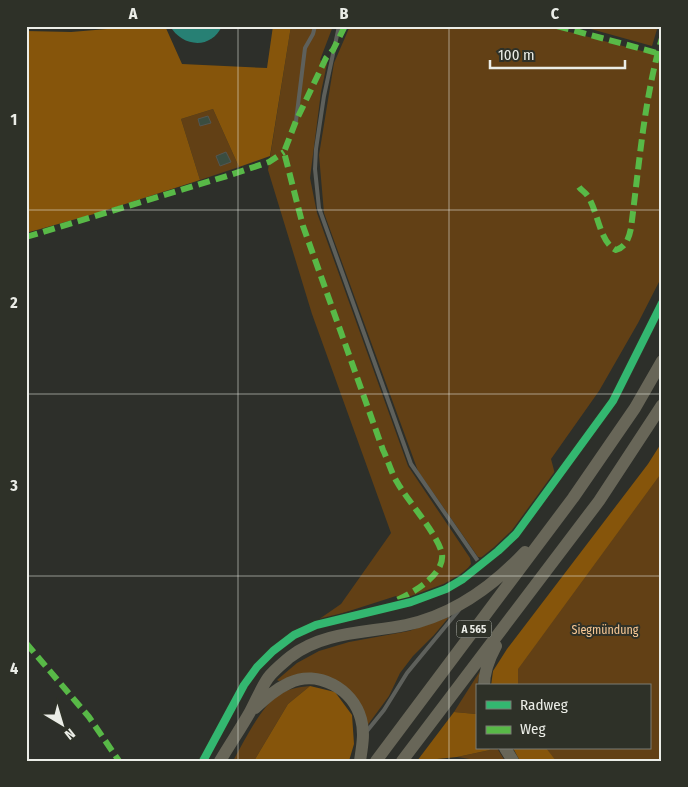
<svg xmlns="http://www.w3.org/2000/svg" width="688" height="787" viewBox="0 0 688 787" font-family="'Fira Sans Condensed',sans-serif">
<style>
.green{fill:#624015}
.forest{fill:#86550b}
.water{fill:#278074}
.building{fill:#3a4d40;stroke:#535652}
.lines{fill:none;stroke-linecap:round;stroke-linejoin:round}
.service{stroke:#5e605b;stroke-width:4}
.motorway{stroke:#686658;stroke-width:12}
.quiet{stroke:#58b947;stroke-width:6;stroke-dasharray:12 6;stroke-linecap:butt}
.cycleway-casing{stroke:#2e3128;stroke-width:11}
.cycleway{stroke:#33b770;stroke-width:8}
.grid{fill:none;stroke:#ebede7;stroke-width:1;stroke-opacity:0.55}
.labels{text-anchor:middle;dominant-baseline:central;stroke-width:4;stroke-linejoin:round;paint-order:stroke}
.shield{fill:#2e3128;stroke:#b2b5ae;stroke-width:1}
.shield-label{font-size:11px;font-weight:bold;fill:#ebede7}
.park-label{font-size:12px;fill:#f8c895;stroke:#2e3128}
.neatline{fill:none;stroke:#ebede7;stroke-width:2}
.grid-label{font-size:16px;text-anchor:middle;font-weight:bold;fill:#ebede7}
</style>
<rect width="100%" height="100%" fill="#2d2f2a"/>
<path class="green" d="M291,26H333L320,60L327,64L321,92L310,178L317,213L408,466L470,558L471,564C456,586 425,593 401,602L396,596L315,622L341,604L391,533L312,314L268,170Z
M350,26H547L661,56L662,54V281L660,280L638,323L599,391L551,459L555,474C540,496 526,519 507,537C499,544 491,551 483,558L478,557L418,471L324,213L319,155L334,63Z
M580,26H658L652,46Z
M213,109L239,167L200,180L181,119Z
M662,460V761H533L525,748H649V686H503Z
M449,617L434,635L413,656L400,673L389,696L367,726L341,685L286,679L279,681L277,680L297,663L319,651L349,642L409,631Z
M480,671L477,686V716L476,714L454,712Z
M310,686L288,704L254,761H233C243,743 261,707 277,696C287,689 298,687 310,686Z
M489,748H497L505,761H482L457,757L490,750Z"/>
<path class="forest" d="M143,26H165L182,64L267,68L273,26H291L270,156L239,167L213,109L181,119L200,180L94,214L26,233V31L71,32Z
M662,442V472L518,669V686H491L493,671L507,649L648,464Z
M310,686L335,692L352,715L354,744L349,761H254L288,704Z
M454,712L476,714L477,748H489L490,750L457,757L417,761Z
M513,748H546L556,761H520Z"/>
<path class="water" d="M170,26H222C211,50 182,47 170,26Z"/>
<path class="building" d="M208,116L211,123L200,126L198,119Z
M226,152L231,162L220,166L216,156Z"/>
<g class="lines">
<path class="service" d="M339,26L324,96L316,149L315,169L319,208L411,464L480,564
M296,121L305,48L313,34L315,26
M367,731L384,710L407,673L459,610"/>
<path class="motorway" d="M484,686C484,671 489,659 496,646
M255,708C266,698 276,689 289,683C318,669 353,689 361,719C365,733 362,747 360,761
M505,748L513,761
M220,761C230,744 241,728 250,712C256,701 261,688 268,678C273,671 283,663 290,657C323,631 368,633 406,625C453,615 493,586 525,552
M376,761L573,498L635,408L662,361
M402,761L599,501L662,405"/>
<path class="quiet" d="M345,26L333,50L326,58L296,121L284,152L303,226L383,450C388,460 391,472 397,482C407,500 439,536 442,554C445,575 411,594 395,601
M557,26L657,53
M579,187C581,190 585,192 587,195C598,210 599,242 616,250C626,247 629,238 631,228C639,167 644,98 662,38
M26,237L227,176L269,162L284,152
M26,643L89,717L119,761"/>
<g class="cycleway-casing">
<path id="cycleway" d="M203,761L244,685L257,667L273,651L294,635L316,625L411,602L446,589L463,579L498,551L516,534L613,401L662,303"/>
</g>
<use href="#cycleway" class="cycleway"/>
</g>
<path class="grid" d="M238,26V761M449,26V761M26,210H662M26,394H662M26,576H662"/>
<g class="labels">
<rect class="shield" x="456.5" y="620.5" width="35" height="17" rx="4"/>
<g class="shield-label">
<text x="474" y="629">A 565</text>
</g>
<g class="park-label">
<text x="605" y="630">Siegmündung</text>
</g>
</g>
<rect width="688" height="787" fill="none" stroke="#2e3128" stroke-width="55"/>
<rect x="476" y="684" width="175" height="65" fill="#2e3128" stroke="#7a7c74"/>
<rect x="486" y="701" width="25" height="8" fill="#33b770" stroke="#7a7c74"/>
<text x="520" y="710" font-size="15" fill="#ebede7">Radweg</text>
<rect x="486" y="726" width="25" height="8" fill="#58b947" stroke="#7a7c74"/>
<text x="520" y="734" font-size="15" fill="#ebede7">Weg</text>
<g transform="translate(62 724) rotate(142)" stroke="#2e3128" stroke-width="4" paint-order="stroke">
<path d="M0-4L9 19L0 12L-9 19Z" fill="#ebede7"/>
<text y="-8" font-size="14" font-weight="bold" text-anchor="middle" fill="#ebede7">N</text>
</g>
<path d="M490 60v8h135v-8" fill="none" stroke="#ebede7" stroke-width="2.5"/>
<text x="498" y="60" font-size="15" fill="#ebede7" stroke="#2e3128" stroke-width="4" paint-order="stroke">100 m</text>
<rect x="28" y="28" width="632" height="732" class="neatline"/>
<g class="grid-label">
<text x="133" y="19">A</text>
<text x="344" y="19">B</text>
<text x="555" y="19">C</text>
<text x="14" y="125">1</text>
<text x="14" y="308">2</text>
<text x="14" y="491">3</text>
<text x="14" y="674">4</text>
</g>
</svg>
